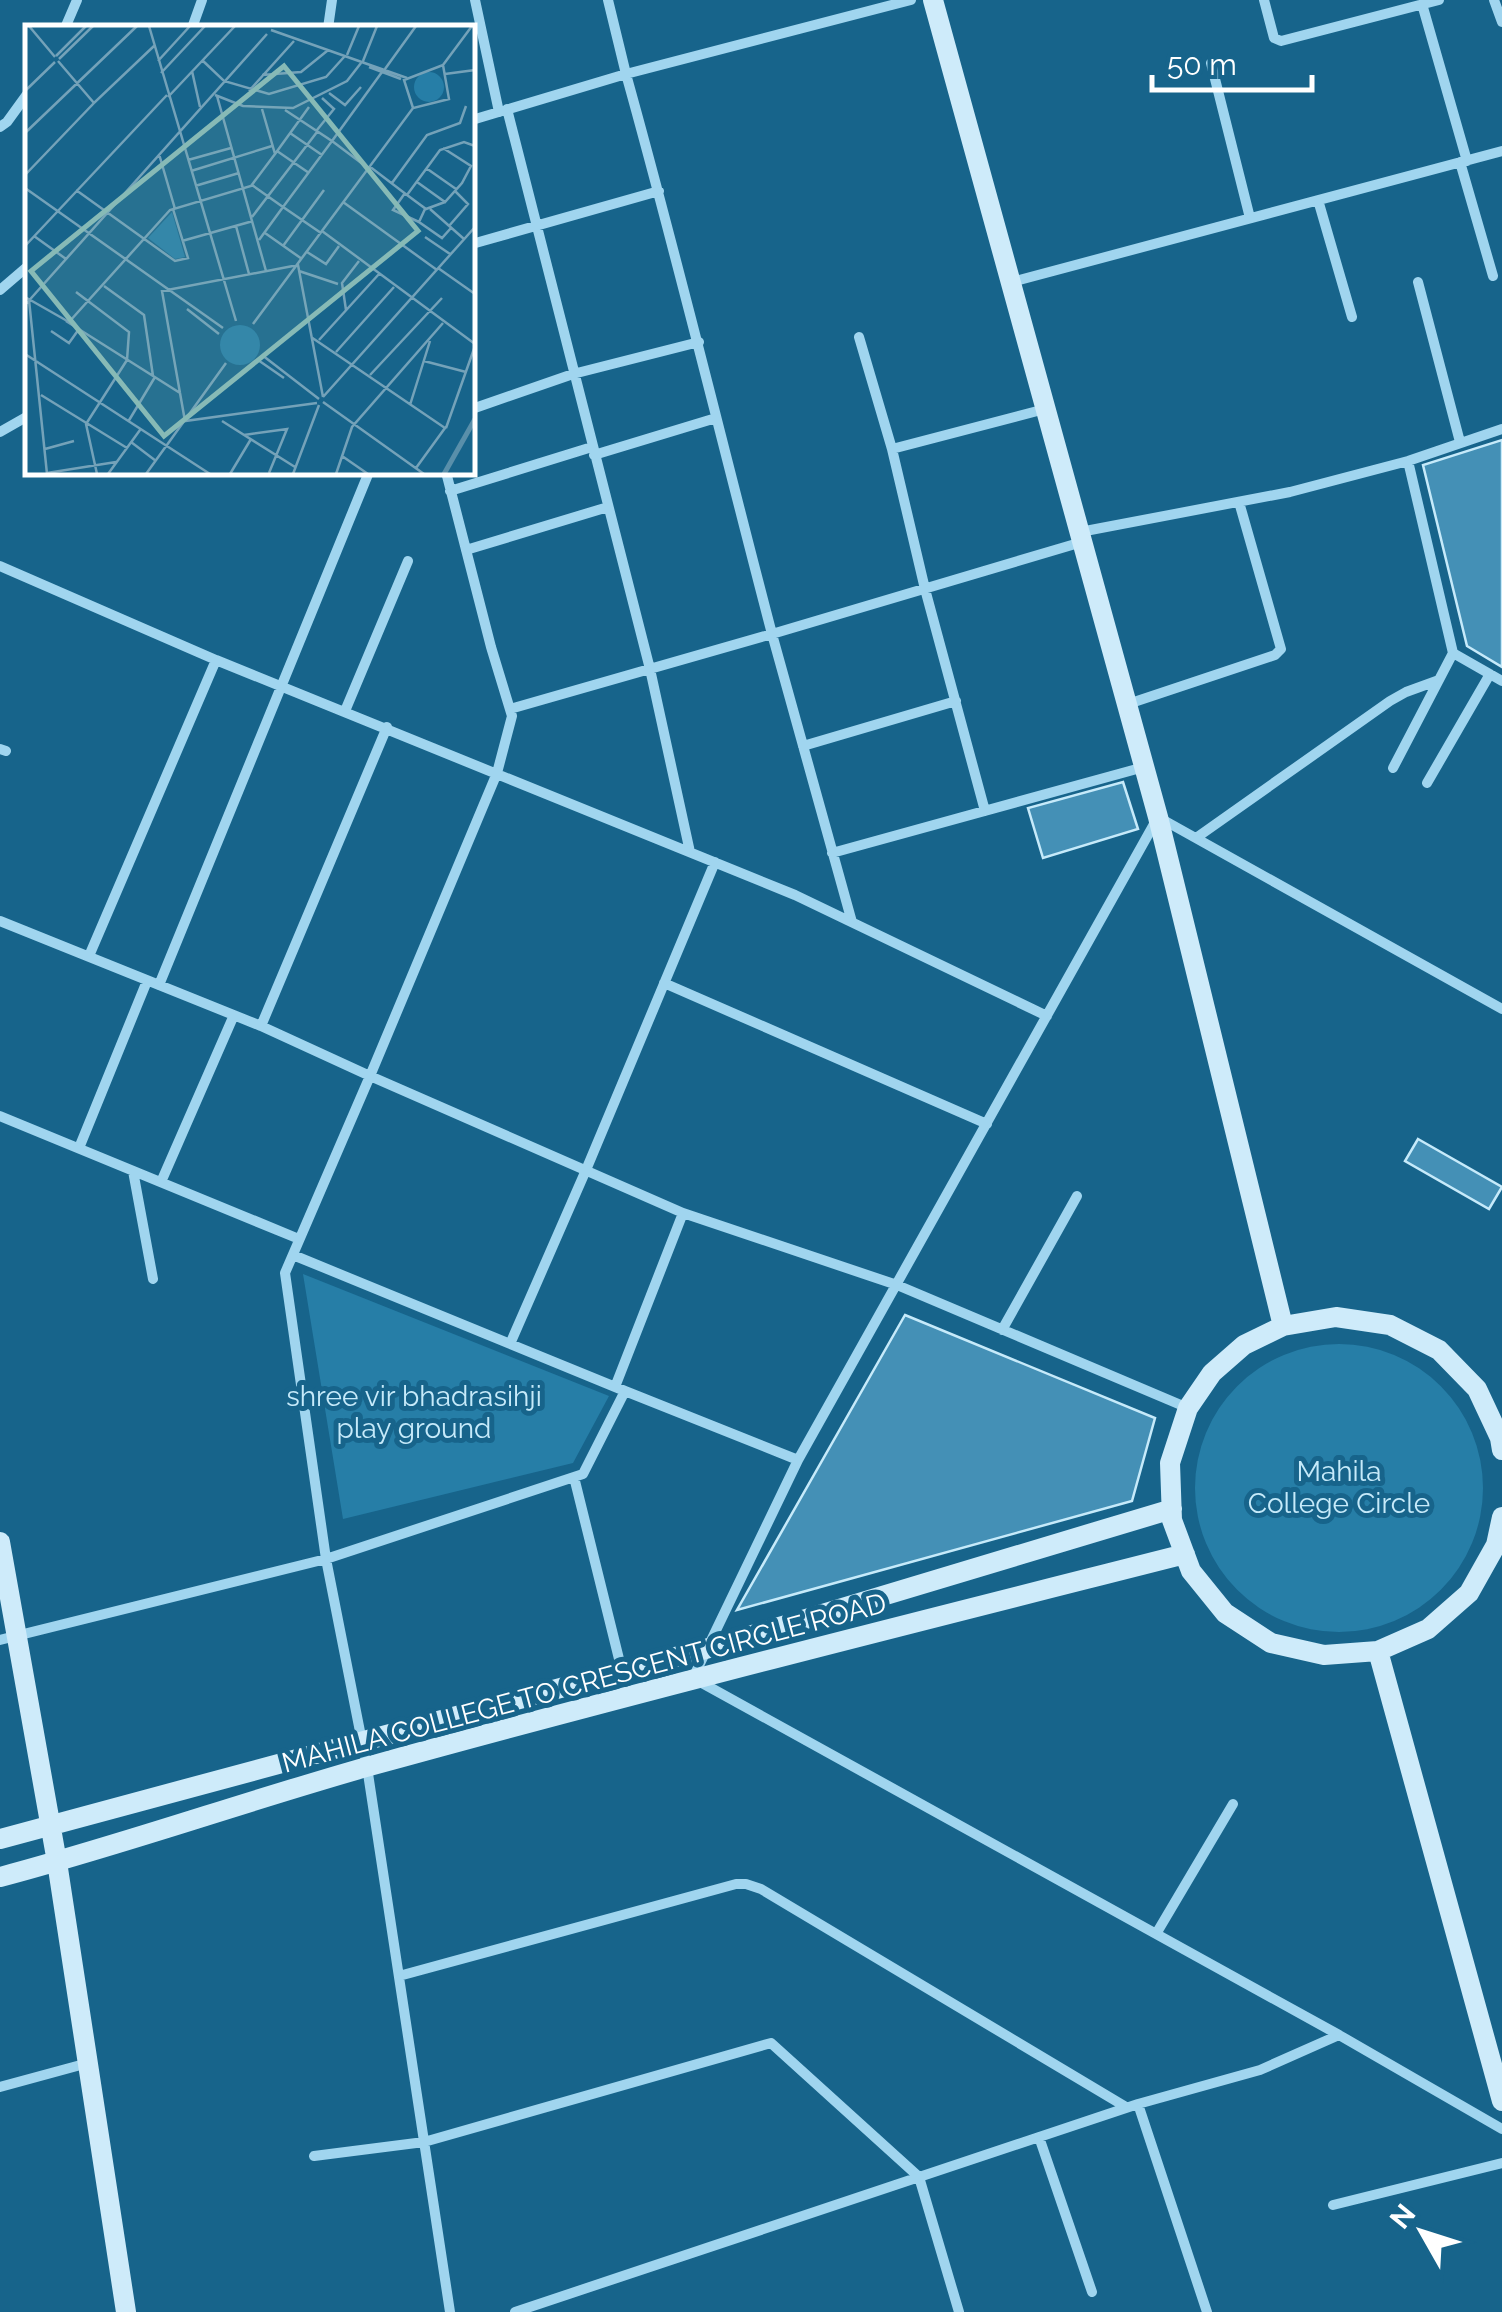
<svg xmlns="http://www.w3.org/2000/svg" width="1502" height="2312" viewBox="0 0 1502 2312" font-family="Raleway,sans-serif">
<style>
.green{fill:#267ea7}
.building{fill:#4490b6;stroke:#c6eafa;stroke-width:2.5}
.lines{fill:none;stroke-linecap:round;stroke-linejoin:round}
.street{stroke:#a0d5ef;stroke-width:10}
.secondary{stroke:#ceebfa;stroke-width:20}
.labels{text-anchor:middle;dominant-baseline:central;stroke-width:10;stroke-linejoin:round;paint-order:stroke}
.park-label{font-size:28px;fill:#c6eafa;stroke:#17648b}
.street-label{font-size:28px;fill:#fff;stroke:#17648b}
.inset-river{fill:none;stroke:#598faa;stroke-width:5}
.inset-road{fill:none;stroke:#74a2b9;stroke-width:2.5}
.view{fill:#87bab6;fill-opacity:0.15;stroke:#87bab6;stroke-width:5}
.inset-edge{fill:none;stroke:#fff;stroke-width:5}
</style>
<rect width="100%" height="100%" fill="#17648b"/>
<path class="green" d="M303,1274L609,1396L573,1463L343,1519Z
M1195 1488a144 144 0 1 1 288 0a144 144 0 1 1-288 0Z"/>
<path class="building" d="M1502,440V667L1467,646L1423,465Z
M1123,782L1138,829L1043,858L1028,808Z
M1418,1139L1502,1187L1489,1209L1405,1161Z
M905,1315L1155,1418L1132,1501L737,1610Z"/>
<g class="lines">
<path class="street" d="M475,0L499,112
M1264,0L1274,38L1281,41L1439,0
M1494,0L1502,22
M1422,4L1467,161
M65,28L77,0
M192,28L202,0
M328,28L332,0
M1211,63L1250,218
M507,109L650,669L690,852
M472,120L626,74L608,0
M0,127L7,122L28,93
M1460,162L1493,276
M1318,200L1352,317
M472,244L659,191
M1012,282L1502,151
M1418,282L1460,442
M0,290L28,266
M859,337L892,449L925,589L985,811
M472,409L573,374L699,342
M0,432L28,416
M892,449L1045,409
M594,455L716,418
M1408,461L1453,653L1502,681
M446,472L491,647L512,716L497,773L370,1076L285,1273L326,1559L367,1767L450,2312
M450,491L592,447
M1080,532L1290,492L1408,461L1502,429
M466,550L608,507
M0,566L216,660L795,895L1047,1016
M1128,704L1275,655L1281,649L1239,502
M510,709L772,634C723,447 678,260 626,74L911,0
M345,711L408,561
M803,746L956,701
M0,749L6,751
M1393,768L1453,653
M1427,783L1490,674
M1196,838L1390,701L1406,692L1439,680
M832,853L1144,767
M0,921L261,1026L370,1076L683,1213L897,1285L1188,1408
M852,922L772,634L1082,542
M89,956L216,660
M664,983L987,1124
M159,985L369,472
M261,1026L387,727
M0,1116L299,1239
M79,1148L147,981
M133,1171L153,1279
M161,1182L234,1015
M1002,1330L1077,1196
M510,1344L586,1170L715,862
M615,1387L683,1213
M625,1391L798,1460
M574,1477L622,1671
M0,1640L326,1559L583,1474L625,1391L293,1255
M1156,1934L1233,1804
M399,1976L736,1884H746L761,1889L1126,2107
M1339,2035L693,1678L798,1460L1158,817L1502,1009
M0,2087L88,2063
M1138,2104L1207,2312
M1039,2137L1092,2292
M314,2156L424,2142L771,2043L919,2177L959,2312
M1333,2205L1502,2163
M515,2312L1138,2104L1260,2070L1339,2035L1502,2129"/>
<path class="secondary" d="M933,0L1158,817L1283,1326
M1502,1450L1500,1438L1477,1389L1439,1350L1390,1325L1336,1317L1283,1326L1244,1345L1212,1373L1188,1408L1170,1463L1172,1520L1191,1571L1225,1613L1271,1643L1324,1655L1378,1651L1428,1629L1469,1593L1496,1545L1502,1517
M0,1542L57,1862L126,2312
M1378,1651L1502,2101
M0,1839L709,1648L1172,1509
M0,1877C125,1844 246,1801 370,1766C641,1691 913,1623 1185,1554"/>
</g>
<g class="labels">
<g class="park-label">
<text x="414" y="1396">shree vir bhadrasihji<tspan x="414" dy="32">play ground</tspan></text>
<text x="1339" y="1471">Mahila<tspan x="1339" dy="32">College Circle</tspan></text>
</g>
<g class="street-label">
<text transform="translate(584 1683) rotate(-15)">MAHILA COLLEGE TO CRESCENT CIRCLE ROAD</text>
</g>
</g>
<g transform="translate(25 25)">
<rect width="450" height="450" fill="#17648b"/>
<path d="M389 62a15 15 0 1 1 30 0a15 15 0 1 1-30 0ZM147,187L160,232L150,234L123,213ZM195 320a20 20 0 1 1 40 0a20 20 0 1 1-40 0Z" fill="#267ea7"/>
<path class="inset-river" d="M419,449L450,394"/>
<path class="inset-road" d="M4,1L30,32M124,1L211,296M246,5L382,53M322,30L334,1M31,31L61,1M34,34L68,1M177,35L199,56L244,69L301,52L319,32M33,36L69,78L129,21M133,36L165,1M338,36L352,1M418,40L447,1M344,42L376,54M360,44L391,1M167,46L175,82M136,48L180,1M420,49L450,45M237,50L276,47L302,26M0,66L30,37M224,66L269,16M304,68L320,80L336,62M190,70L218,81L268,83L322,56L336,38M192,71L241,246M143,72L210,1M260,85L307,116L357,47M292,105L309,84L297,73M0,108L112,1M265,108L297,130M252,126L284,148M134,129L150,184M250,129L284,82M163,135L206,123M344,141L382,170L415,125L439,117L450,121M401,143L431,164M166,146L247,121M0,150L69,78M392,157L420,177L437,158L446,141L418,123M367,158L402,110L435,98L441,81M227,160L258,182L307,116L343,143M170,161L214,148M0,163L198,303M51,165L150,236L163,233L148,184M380,168L368,185L394,197M382,170L401,184L420,177M318,177L412,245M400,184L394,197L417,213L426,203M405,184L439,214M227,192L292,107M211,201L224,249M424,201L443,179L430,166M297,206L450,319M240,208L277,234M9,211L41,234M400,212L425,229M234,215L258,182L296,208M157,216L228,196M0,221L142,70M258,221L299,165M282,227L301,239L314,221M413,243L450,269M274,246L313,259M79,261L119,290L128,351M51,267L104,307L102,335L61,399L72,449M0,272L44,297L145,185L226,161L250,129L237,84M4,275L22,449M0,280L242,9M162,284L194,309M321,285L317,258L334,236M41,296L155,368L160,396L292,378M228,299L388,83L424,74L418,40L379,55L388,83M26,306L44,318L54,304M286,312L420,403L391,443M294,315L354,249M311,327L369,262M0,329L185,449M237,330L294,374M233,335L259,353M399,336L441,347M345,350L417,273M155,368L137,266L273,240L298,372M16,370L102,423M298,372L450,202M298,377L399,449M385,380L405,316M197,396L270,442M103,397L130,352M421,403L450,321M219,410L262,404L244,448M106,417L131,436M20,424L49,416M317,431L343,449M22,448L91,437M83,449L115,405M121,449L201,338M205,449L226,414M268,449L294,380M311,449L327,402L418,298"/>
<path class="view" d="M259,41L393,206L139,411L6,246Z"/>
<rect width="450" height="450" class="inset-edge"/>
</g>
<g transform="translate(1422 2232) rotate(309)" stroke="#17648b" stroke-width="8" paint-order="stroke">
<path d="M0-8L18 38L0 25L-18 38Z" fill="#ffffff"/>
<text y="-15" font-size="28" font-weight="bold" text-anchor="middle" fill="#ffffff">N</text>
</g>
<path d="M1152 75v15h160v-15" fill="none" stroke="#ffffff" stroke-width="5"/>
<text x="1167" y="75" font-size="30" fill="#ffffff" stroke="#17648b" stroke-width="8" paint-order="stroke">50 m</text>
</svg>
